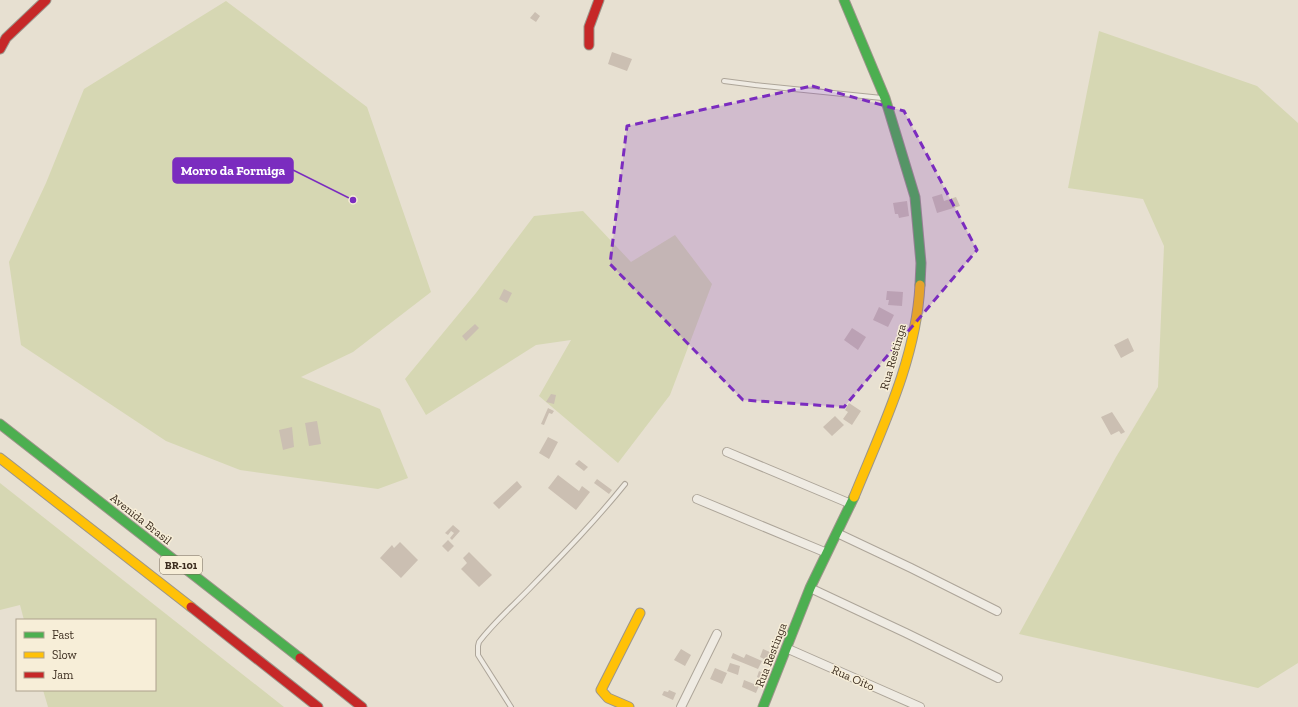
<svg xmlns="http://www.w3.org/2000/svg" width="1298" height="707" viewBox="0 0 1298 707" font-family="'Zilla Slab',serif">
<style>
.green{fill:#d6d7b3}
.building{fill:#cbbfb2}
.lines{fill:none;stroke-linecap:round;stroke-linejoin:round}
.lane-casing{stroke:#ada599;stroke-width:6}
.street-casing{stroke:#ada599;stroke-width:10}
.fast-casing{stroke:#9c958a;stroke-width:11}
.slow-casing{stroke:#9c958a;stroke-width:11}
.jam-casing{stroke:#9c958a;stroke-width:11}
.lane{stroke:#efebe3;stroke-width:4}
.street{stroke:#efebe3;stroke-width:8}
.fast{stroke:#4caf50;stroke-width:9}
.slow{stroke:#ffc107;stroke-width:9}
.jam{stroke:#c62828;stroke-width:9}
.marked{fill:#7b2cbf;fill-opacity:0.2;stroke:#7b2cbf;stroke-width:3;stroke-dasharray:8 5;stroke-linejoin:round}
.labels{text-anchor:middle;dominant-baseline:central;stroke-width:3;stroke-linejoin:round;paint-order:stroke}
.shield{fill:#f7eed8;stroke:#756857;stroke-width:1}
.shield-label{font-size:11px;font-weight:bold;fill:#3d2e20}
.street-label{font-size:12px;fill:#3d2e20;stroke:#f7eed8}
.leader{fill:none;stroke:#7b2cbf;stroke-width:1.5}
.callout-dot{fill:#7b2cbf;stroke:#f7eed8;stroke-width:1.5}
.callout{fill:#7b2cbf;stroke:#7b2cbf;stroke-width:1.5}
.callout-label{font-size:13px;text-anchor:middle;font-weight:bold;fill:#fff}
</style>
<rect width="100%" height="100%" fill="#e7e0d1"/>
<path class="green" d="M226,1L367,107L431,292L353,352L301,377L380,409L408,478L378,489L240,470L166,441L21,345L9,262L46,183L84,89Z
M1099,31L1257,86L1298,123V663L1258,688L1019,634L1116,457L1158,387L1164,246L1143,199L1068,188Z
M583,211L631,262L675,235L712,284L670,395L618,463L539,396L571,340L536,345L426,415L405,379L476,293L534,216Z
M0,483L284,707H48L43,690H155V620H24L20,605L0,610Z"/>
<path class="building" d="M535,12L540,16L536,22L530,18Z
M612,52L632,59L627,71L608,64Z
M942,194L944,201L956,197L960,206L937,213L932,197Z
M907,201L909,216L899,218L898,214H895L893,203Z
M504,289L512,293L507,303L499,299Z
M887,291L903,292L902,306L888,305L889,300H886Z
M879,307L894,315L888,327L873,320Z
M475,324L479,328L466,341L462,336Z
M852,328L866,337L858,350L844,340Z
M1128,338L1134,351L1121,358L1114,345Z
M551,394L556,395L554,404L546,402Z
M849,403L861,411L852,425L843,419L848,412L845,410Z
M548,408L554,411L552,414L549,413L544,425L541,424Z
M1112,412L1125,432L1121,434L1119,431L1111,435L1101,417Z
M835,416L844,425L832,436L823,427Z
M317,421L321,444L309,446L305,423Z
M292,427L294,447L283,450L279,430Z
M548,437L558,442L549,459L539,453Z
M579,460L588,467L584,471L575,464Z
M558,475L579,491L582,486L590,492L576,510L548,488Z
M597,479L612,490L609,494L594,483Z
M517,481L522,487L499,509L493,503Z
M453,525L460,531L452,540L450,538L454,533L451,531L448,535L445,533Z
M448,540L454,546L448,552L442,546Z
M400,542L418,560L401,578L380,558L392,545L394,548Z
M469,552L492,575L479,587L461,569L467,563L463,558Z
M681,649L691,655L685,666L674,660Z
M763,649L772,653L768,661L760,657Z
M733,653L744,658L746,654L762,661L758,669L731,658Z
M730,663L740,666L738,675L727,671Z
M715,668L727,673L722,684L710,679Z
M759,671L767,675L765,680L757,677Z
M744,680L759,686L756,693L742,687Z
M669,690L676,693L673,700L662,695L664,691L668,692Z"/>
<g class="lines">
<g class="lane-casing">
<path id="lane" d="M724,81L755,85L882,98
M511,707L478,655V646L479,642C495,621 514,605 532,586C564,553 596,520 625,484"/>
</g>
<g class="street-casing">
<path id="street" d="M727,452L851,504
M697,499L827,553
M837,533L911,568L997,611
M810,588L906,633L998,678
M786,648L920,707
M681,707L717,634"/>
</g>
<g class="fast-casing">
<path id="fast" d="M844,0L885,98L915,197L921,263L920,285
M0,424L300,658
M763,707L810,588L854,497"/>
</g>
<g class="slow-casing">
<path id="slow" d="M0,458L191,607
M854,497C882,428 916,360 920,285
M629,707L608,698L601,690L640,613"/>
</g>
<g class="jam-casing">
<path id="jam" d="M589,45V27L599,0
M0,49L6,38L46,0
M191,607L318,707
M300,658L362,707"/>
</g>
<use href="#lane" class="lane"/>
<use href="#street" class="street"/>
<use href="#fast" class="fast"/>
<use href="#slow" class="slow"/>
<use href="#jam" class="jam"/>
</g>
<path class="marked" d="M812,86L904,111L977,250L844,407L743,400L610,264L627,126Z"/>
<g class="labels">
<rect class="shield" x="160" y="556" width="42" height="18" rx="3"/>
<g class="shield-label">
<text x="181" y="565">BR-101</text>
</g>
<g class="street-label">
<text transform="translate(893 357) rotate(-74)">Rua Restinga</text>
<text transform="translate(141 519) rotate(38)">Avenida Brasil</text>
<text transform="translate(771 655) rotate(-69)">Rua Restinga</text>
<text transform="translate(853 678) rotate(24)">Rua Oito</text>
</g>
</g>
<path class="leader" d="M353 200L293 170"/>
<circle class="callout-dot" cx="353" cy="200" r="4"/>
<rect class="callout" x="173" y="158" width="120" height="25" rx="4"/>
<g class="callout-label">
<text x="233" y="175">Morro da Formiga</text>
</g>
<rect x="16" y="619" width="140" height="72" fill="#f7eed8" stroke="#ada18e"/>
<rect x="24" y="632" width="20" height="6" fill="#4caf50" stroke="#ada18e"/>
<text x="52" y="639" font-size="12" fill="#3d2e20">Fast</text>
<rect x="24" y="652" width="20" height="6" fill="#ffc107" stroke="#ada18e"/>
<text x="52" y="659" font-size="12" fill="#3d2e20">Slow</text>
<rect x="24" y="672" width="20" height="6" fill="#c62828" stroke="#ada18e"/>
<text x="52" y="679" font-size="12" fill="#3d2e20">Jam</text>
</svg>
